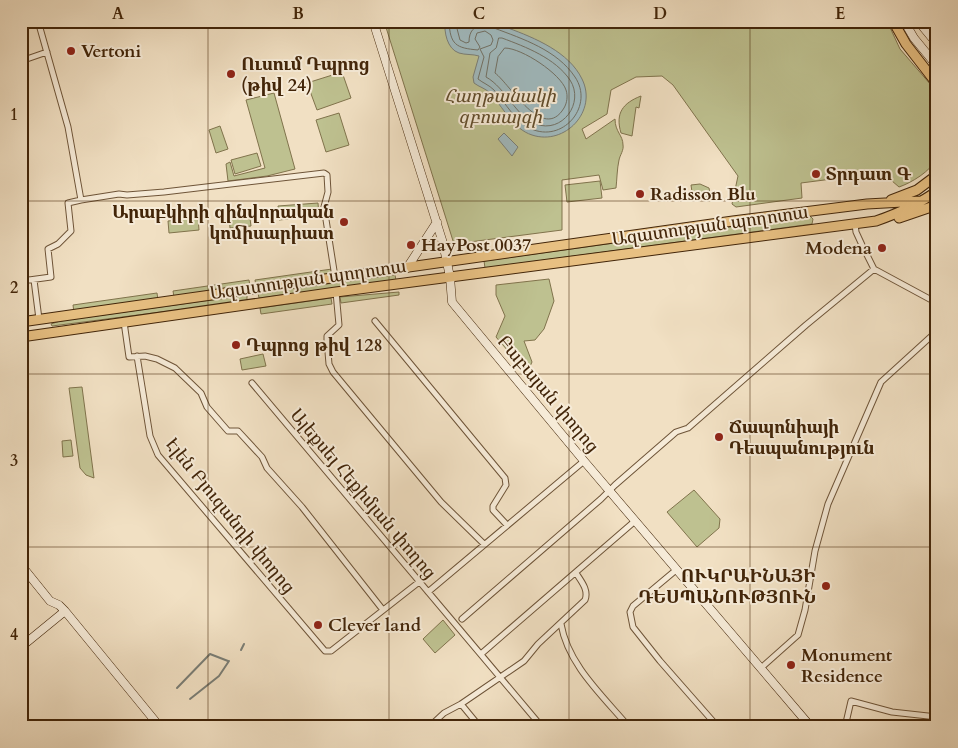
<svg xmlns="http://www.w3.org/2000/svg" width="958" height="748" viewBox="0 0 958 748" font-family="Cardo,'Noto Serif Armenian',serif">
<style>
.green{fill:#bec190;stroke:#80734c}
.water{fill:#a0babf;stroke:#7a7e76}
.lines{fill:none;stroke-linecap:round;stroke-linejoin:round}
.shore{stroke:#717064;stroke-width:1}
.stream{stroke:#7a7e76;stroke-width:2}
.street-casing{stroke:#6e5438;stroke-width:7}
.secondary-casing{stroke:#422509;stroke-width:9}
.primary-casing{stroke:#422509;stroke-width:11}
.street{stroke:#f6ebd8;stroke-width:5}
.secondary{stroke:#f6ebd8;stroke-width:8}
.primary{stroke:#e8c082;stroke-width:9}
.grid{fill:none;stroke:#422509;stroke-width:1;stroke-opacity:0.55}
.poi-dot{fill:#8f2418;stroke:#f6ebd8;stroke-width:2}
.labels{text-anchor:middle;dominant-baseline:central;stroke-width:4;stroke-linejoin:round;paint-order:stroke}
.poi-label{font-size:18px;font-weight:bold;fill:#422509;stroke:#f6ebd8;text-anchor:start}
.park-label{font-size:18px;font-style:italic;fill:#614c2b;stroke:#f6ebd8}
.street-label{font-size:18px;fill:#422509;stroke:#f6ebd8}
.neatline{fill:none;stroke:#422509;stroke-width:2}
.grid-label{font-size:16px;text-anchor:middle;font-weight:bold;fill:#422509}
</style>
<rect width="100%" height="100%" fill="#f1e0c3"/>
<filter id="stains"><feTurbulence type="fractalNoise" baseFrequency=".004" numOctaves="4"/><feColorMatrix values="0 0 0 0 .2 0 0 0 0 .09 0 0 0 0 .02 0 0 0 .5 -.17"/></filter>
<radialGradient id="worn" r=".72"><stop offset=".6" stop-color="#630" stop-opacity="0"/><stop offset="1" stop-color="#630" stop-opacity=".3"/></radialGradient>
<path class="green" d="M384,21H887L900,49L937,92C937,104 939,151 936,159C931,171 911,183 899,187L884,174H871L801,183L802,198L736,207L732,204L738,176L673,85L662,76L636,77L611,90L607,114L582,129L586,139L615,119C615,132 623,135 623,145C624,150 620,155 619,160C617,169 617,179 616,188L603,190L599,175L562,180V230L454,244Z
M342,72L351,98L317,110L307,83Z
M274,93L295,169L267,176L228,181L226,164L230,162L234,176L265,168L246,100Z
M641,96L639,108L636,107L632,136L621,133C615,113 623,103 641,96Z
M339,113L349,145L326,152L316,120Z
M220,126L228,149L216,153L209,130Z
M257,153L261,166L235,174L231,160Z
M600,181L602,198L567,202L565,185Z
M700,184L709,188L710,193L706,197L693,199L691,185Z
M318,203L319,216L279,220L278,206Z
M249,211L251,226L230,228L229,214Z
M810,216L813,219L812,224L485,268L484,261Z
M198,218L199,230L169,233L168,221Z
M332,269L333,275L256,286L255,280Z
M395,275L396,280L259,298L258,293Z
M549,279L554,301L544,329L535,340L524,341L532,362L527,373L496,337L505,316L496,295V285Z
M249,280L250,286L174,297L173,291Z
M399,292V295L341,303L340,297Z
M157,293L158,300L74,313L73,305Z
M247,295V301L52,326L51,324L60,321Z
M331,298L332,304L261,314L260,308Z
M263,354L266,366L242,370L240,359Z
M82,387L94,478L86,475L80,468L69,388Z
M71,440L73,456L63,457L62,441Z
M694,490L720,519L719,528L697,547L667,512Z
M443,620L455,635L435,653L423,639Z"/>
<path class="water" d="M445,21C459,21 476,19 490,21C496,22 503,26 508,28C535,38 569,52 582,79C598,111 565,146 532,135C513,129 503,107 490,93C485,88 479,87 474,83L473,77L479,56C473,54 465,55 459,53C447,49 444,32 445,21Z
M504,133L518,147L512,156L498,139Z"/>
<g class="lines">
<path class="shore" d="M449,21C450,45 456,48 478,50L480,47L475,39L477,33L485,31L491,35L493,40L491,45L480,49L484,57L478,79C483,83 489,85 494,90C506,103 516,124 534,130C565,141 594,105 575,77C557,50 523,39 494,28L491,21
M455,21L460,40L466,43L469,42C469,31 474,26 484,24L485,21
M499,38H502C526,47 555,58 570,80C585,103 562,134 536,124C516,117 506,88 486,77L490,53L496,48Z
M505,48C522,48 561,74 566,90C568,96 567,103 564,108C543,143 510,84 495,73L498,57Z"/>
<path class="stream" d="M241,650L244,644
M177,688L210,654L228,661
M190,699L219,676L229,661"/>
<g class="street-casing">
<path id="street" d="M21,61L47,52
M81,200L119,194L127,195L164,192L324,173L327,175L328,192L324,207L335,277
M855,224L856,232L862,245L874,269L937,303
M21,278L29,280L51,277L48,249L58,244L71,231L68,203L81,200L68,127L38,21
M34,280L39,319
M336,292L339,325L327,336V340L329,364L333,372L441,502L484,544
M375,321L505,478L506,485L493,506V510L507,525
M124,322L129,357L145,356L157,359L175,368L201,393L207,407L228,431H238L262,457L267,468L302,507L383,610
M137,356L150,436L158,455L325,651H331L419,582
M252,383L542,727
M676,570L633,606L630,612L633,627L660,661L718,727
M428,592L584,461
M462,619L601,499L615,485L676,432L688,428L806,325L874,269
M561,624C568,665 603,696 629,727
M481,654L635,521
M761,668L798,635L805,610L815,551L828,504L881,382L937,331
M461,704L480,727
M429,727L444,713L461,704L524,661L538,644L585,600C589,590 581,581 576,573
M845,727L851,701L892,712L937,717"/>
</g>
<g class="secondary-casing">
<path id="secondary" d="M373,21L443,243L450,277L452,302L584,461L811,727
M904,21L914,38L937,66
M918,21L937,44
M407,268L437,222
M21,565L50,601L59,605L65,611L160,727
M21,647L65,611"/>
</g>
<g class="primary-casing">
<path id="primary" d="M893,21L906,44L937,84
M934,21L937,25
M891,200L917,190L937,175
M899,218L937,205
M21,322L733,221L867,204L921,201
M21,337L336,292L876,221C899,213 918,205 937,191"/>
</g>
<use href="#street" class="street"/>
<use href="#secondary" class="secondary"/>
<use href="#primary" class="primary"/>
</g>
<path class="grid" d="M208,21V727M389,21V727M569,21V727M750,21V727M21,201H937M21,374H937M21,547H937"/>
<g class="poi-dot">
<circle cx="71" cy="51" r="5"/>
<circle cx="231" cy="74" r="5"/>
<circle cx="816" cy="174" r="5"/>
<circle cx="640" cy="194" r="5"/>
<circle cx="344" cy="222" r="5"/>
<circle cx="411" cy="245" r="5"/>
<circle cx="882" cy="248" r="5"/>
<circle cx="236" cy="345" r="5"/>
<circle cx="719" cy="437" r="5"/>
<circle cx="826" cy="586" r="5"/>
<circle cx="318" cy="625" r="5"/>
<circle cx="791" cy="665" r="5"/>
</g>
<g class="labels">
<g class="poi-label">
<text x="81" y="51">Vertoni</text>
<text x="241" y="64">Ուսում Դպրոց<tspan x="241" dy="21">(թիվ 24)</tspan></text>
<text x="826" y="174">Տրդատ Գ</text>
<text x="650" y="194">Radisson Blu</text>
<text x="334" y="212" text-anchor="end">Արաբկիրի զինվորական<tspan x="334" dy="21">կոմիսարիատ</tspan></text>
<text x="421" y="245">HayPost 0037</text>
<text x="872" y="248" text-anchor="end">Modena</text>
<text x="246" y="345">Դպրոց թիվ 128</text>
<text x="729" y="427">Ճապոնիայի<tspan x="729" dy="21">Դեսպանություն</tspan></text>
<text x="816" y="576" text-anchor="end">ՈՒԿՐԱԻՆԱՅԻ<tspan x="816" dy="21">ԴԵՍՊԱՆՈՒԹՅՈՒՆ</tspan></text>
<text x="328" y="625">Clever land</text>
<text x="801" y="655">Monument<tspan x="801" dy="21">Residence</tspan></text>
</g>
<g class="park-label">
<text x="500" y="96">Հաղթանակի<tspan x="500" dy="21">զբոսայգի</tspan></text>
</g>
<g class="street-label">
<text transform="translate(710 226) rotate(-8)">Ազատության պողոտա</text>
<text transform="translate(308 280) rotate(-8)">Ազատության պողոտա</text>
<text transform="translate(548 394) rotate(50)">Բաբայան փողոց</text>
<text transform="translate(363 494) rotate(50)">Ալեքսեյ Հեքիմյան փողոց</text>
<text transform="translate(230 516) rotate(51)">Էլեն Բյուզանդի փողոց</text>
</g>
</g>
<rect width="958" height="748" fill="none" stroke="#f1e0c3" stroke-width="55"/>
<rect x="28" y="28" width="902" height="692" class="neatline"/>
<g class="grid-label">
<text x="118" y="19">A</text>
<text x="298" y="19">B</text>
<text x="479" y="19">C</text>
<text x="660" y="19">D</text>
<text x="840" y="19">E</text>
<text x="14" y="120">1</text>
<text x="14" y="293">2</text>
<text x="14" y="466">3</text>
<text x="14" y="640">4</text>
</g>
<rect width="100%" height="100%" filter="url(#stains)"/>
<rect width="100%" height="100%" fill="url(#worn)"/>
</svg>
